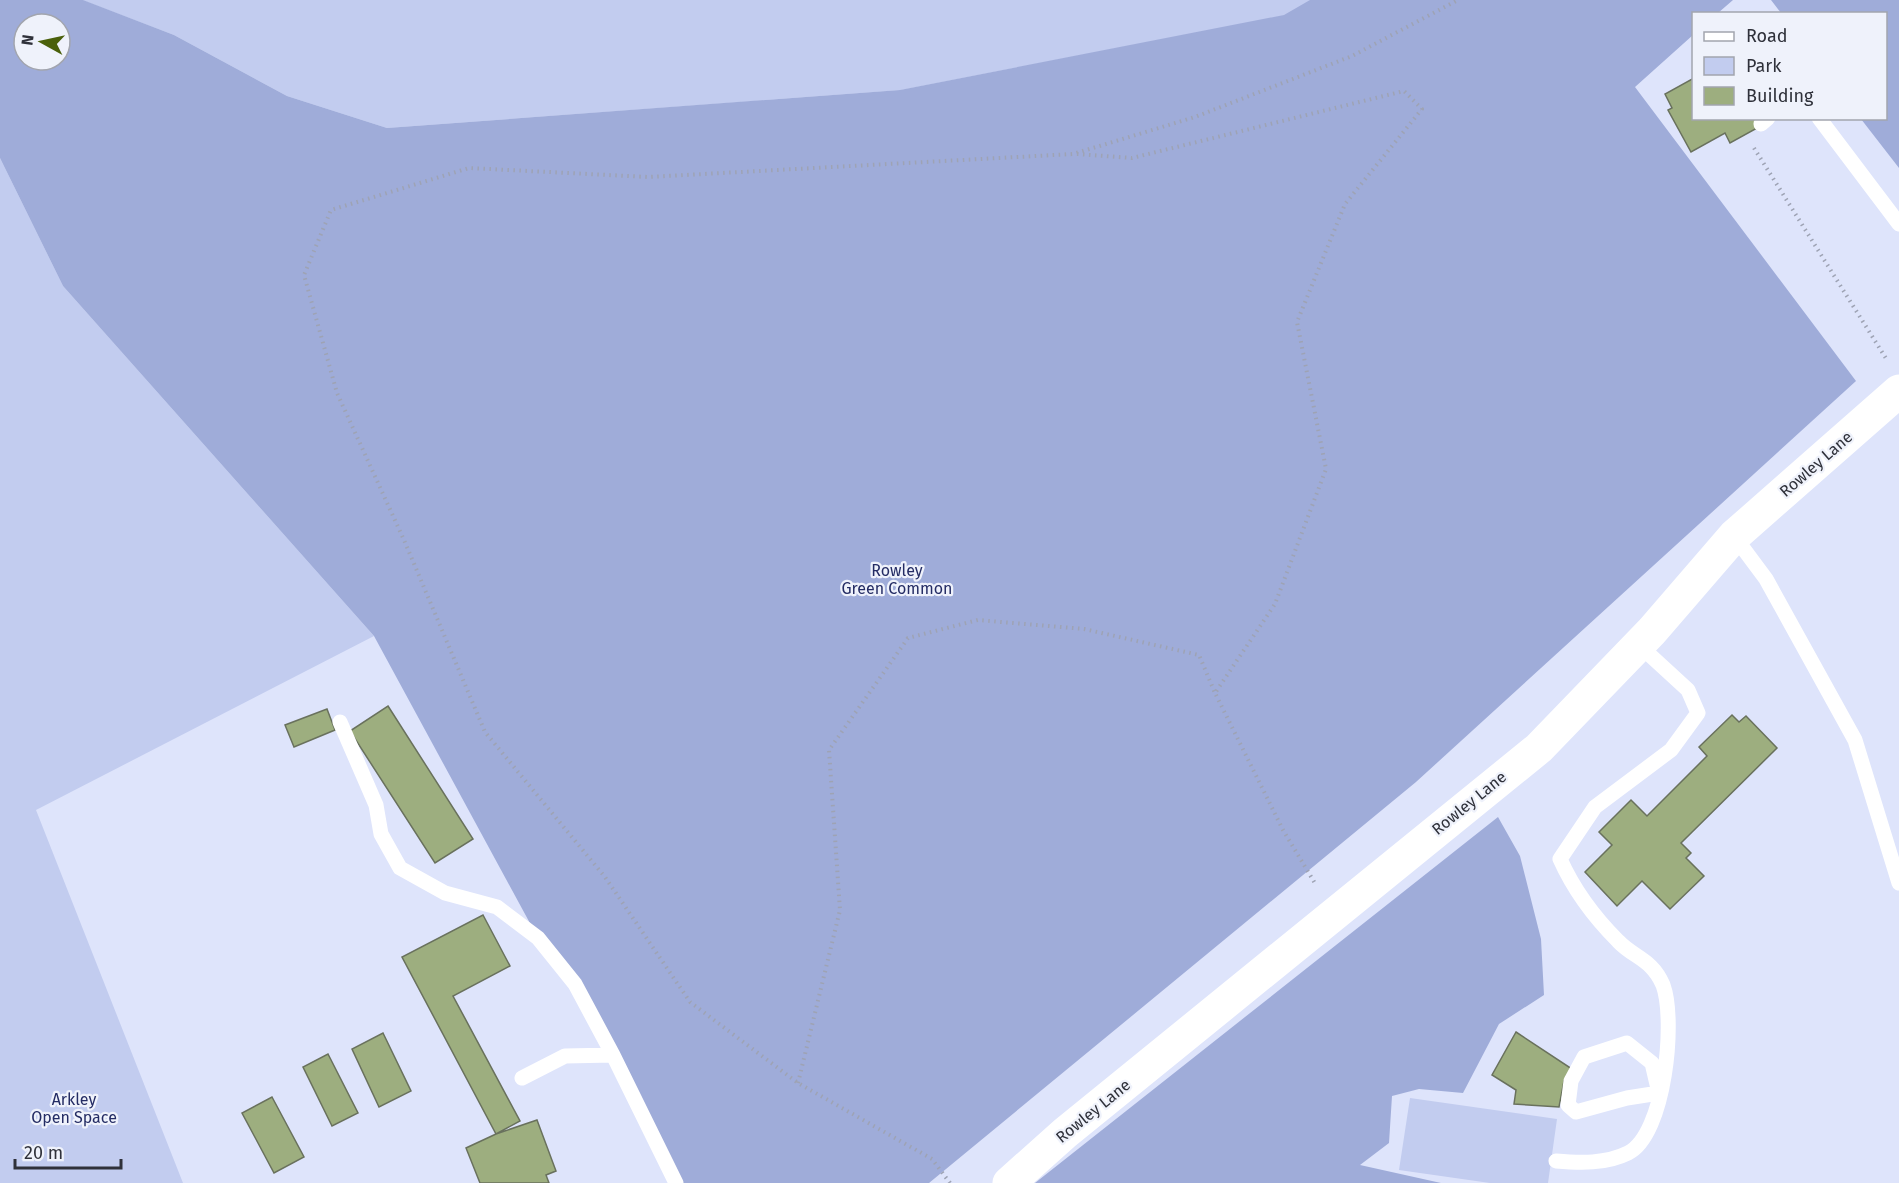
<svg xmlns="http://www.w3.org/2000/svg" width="1899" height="1183" viewBox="0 0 1899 1183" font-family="'Fira Sans',sans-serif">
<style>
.green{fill:#c2ccef}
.forest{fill:#9facd9;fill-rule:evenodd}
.building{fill:#9dae7f;stroke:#69715d;stroke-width:1.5}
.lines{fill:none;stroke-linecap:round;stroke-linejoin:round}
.path{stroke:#9ea3b4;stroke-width:4;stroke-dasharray:1.5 4.5;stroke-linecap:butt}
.service{stroke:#fff;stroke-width:15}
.tertiary{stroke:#fff;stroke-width:33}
.labels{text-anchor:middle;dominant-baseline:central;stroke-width:4.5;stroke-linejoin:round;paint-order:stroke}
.street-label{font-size:16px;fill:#2f313a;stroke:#eff2fb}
.park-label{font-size:16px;fill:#242c64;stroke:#eff2fb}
</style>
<rect width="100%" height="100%" fill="#dee4fb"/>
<path class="green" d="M82,0H1315L1292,14L901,90L387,128L287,96L174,35Z
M0,158L63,286L374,636L36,810L183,1183H0Z
M1410,1098L1557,1119L1548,1183H1490L1399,1170Z"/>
<path class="forest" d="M0,0H83L174,35L287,96L387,128L900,90L1284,15L1310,0H1733L1718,13L1694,14L1693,35L1635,87L1856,381L1416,782L929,1183H676L611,1053L538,938L374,636L63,286L0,158ZM24,24H60V60H24Z
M1771,0H1899V168L1861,119L1886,118V14L1781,13Z
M1498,817L1520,856L1541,939L1544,995L1499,1024L1463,1093L1419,1089L1392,1096L1389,1143L1360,1165L1441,1183H1035Z"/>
<path class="building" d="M1694,78V118H1754L1759,127L1730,143L1725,133L1691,152L1668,110L1672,108L1665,94Z
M388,706L473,839L435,863L350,731Z
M327,709L335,730L294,747L285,725Z
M1732,715L1739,722L1746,716L1777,748L1681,843L1691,853L1686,858L1704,876L1670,909L1642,881L1617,906L1585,872L1612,845L1599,832L1631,800L1647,816L1707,756L1699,747Z
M483,915L510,966L453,996L520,1121L496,1134L402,957Z
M1516,1032L1572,1069L1564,1081L1559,1107L1514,1104L1516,1090L1492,1075Z
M383,1033L411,1091L379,1107L352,1049Z
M328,1054L358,1113L332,1126L303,1067Z
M272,1097L304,1157L274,1173L242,1113Z
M537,1120L556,1171L546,1175L549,1183H480L466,1148L496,1134Z"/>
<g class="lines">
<path class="path" d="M1754,148L1887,360
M1077,154L1132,158L1404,91L1422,109L1345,204L1297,322L1326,469L1275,604L1215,693L1283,830L1316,885
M798,1083L840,910L829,750L908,638L978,620L1084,629L1199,655L1215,693
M950,1183L932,1159L798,1083L690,1002L605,877L485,732L404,540L337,393L304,275L331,210L469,168L648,177L1073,154L1195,117L1352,56L1458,0"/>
<path class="service" d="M1819,118L1899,224
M1761,124L1768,118
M1734,536L1766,579L1855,740L1899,883
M340,722L376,805L381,834L400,868L445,893L497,907L538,938L575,984L613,1055
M1627,1043L1652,1063L1659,1093L1627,1098L1576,1112L1568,1105L1571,1081L1584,1057Z
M522,1078L565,1056L613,1055L676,1183
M1556,1161C1580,1163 1606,1164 1628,1153C1665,1135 1676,1020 1663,985C1652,959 1634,958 1618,941C1595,918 1573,888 1560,859L1595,807L1671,750L1698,713L1688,690L1639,645"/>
<path class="tertiary" d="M1009,1183L1065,1133L1539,748L1652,631L1734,536L1899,391"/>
</g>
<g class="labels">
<g class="street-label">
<text transform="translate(1816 464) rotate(-41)">Rowley Lane</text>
<text transform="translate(1469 803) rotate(-39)">Rowley Lane</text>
<text transform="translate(1093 1111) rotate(-39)">Rowley Lane</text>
</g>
<g class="park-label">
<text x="897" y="570">Rowley<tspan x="897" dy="18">Green Common</tspan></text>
<text x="74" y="1099">Arkley<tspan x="74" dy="18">Open Space</tspan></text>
</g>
</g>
<rect x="1692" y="12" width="195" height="108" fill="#eff2fb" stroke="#a2a5ae" stroke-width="1.5"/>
<rect x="1704" y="32" width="30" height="9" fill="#ffffff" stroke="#a2a5ae" stroke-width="1.5"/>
<text x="1746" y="42" font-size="18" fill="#2f313a">Road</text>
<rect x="1704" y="57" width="30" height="18" fill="#c2ccef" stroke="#a2a5ae" stroke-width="1.5"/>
<text x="1746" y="72" font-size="18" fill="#2f313a">Park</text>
<rect x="1704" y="87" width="30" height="18" fill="#9dae7f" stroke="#a2a5ae" stroke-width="1.5"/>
<text x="1746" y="102" font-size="18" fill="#2f313a">Building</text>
<g transform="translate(42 42) rotate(278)"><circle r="28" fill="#eff2fb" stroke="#a2a5ae" stroke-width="1.5"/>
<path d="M0-4.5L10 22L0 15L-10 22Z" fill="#4a600b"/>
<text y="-9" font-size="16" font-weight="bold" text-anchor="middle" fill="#2f313a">N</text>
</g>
<path d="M15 1159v9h106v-9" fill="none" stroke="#2f313a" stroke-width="3"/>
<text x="24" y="1159" font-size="18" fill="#2f313a" stroke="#eff2fb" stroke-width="4.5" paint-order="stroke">20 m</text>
</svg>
